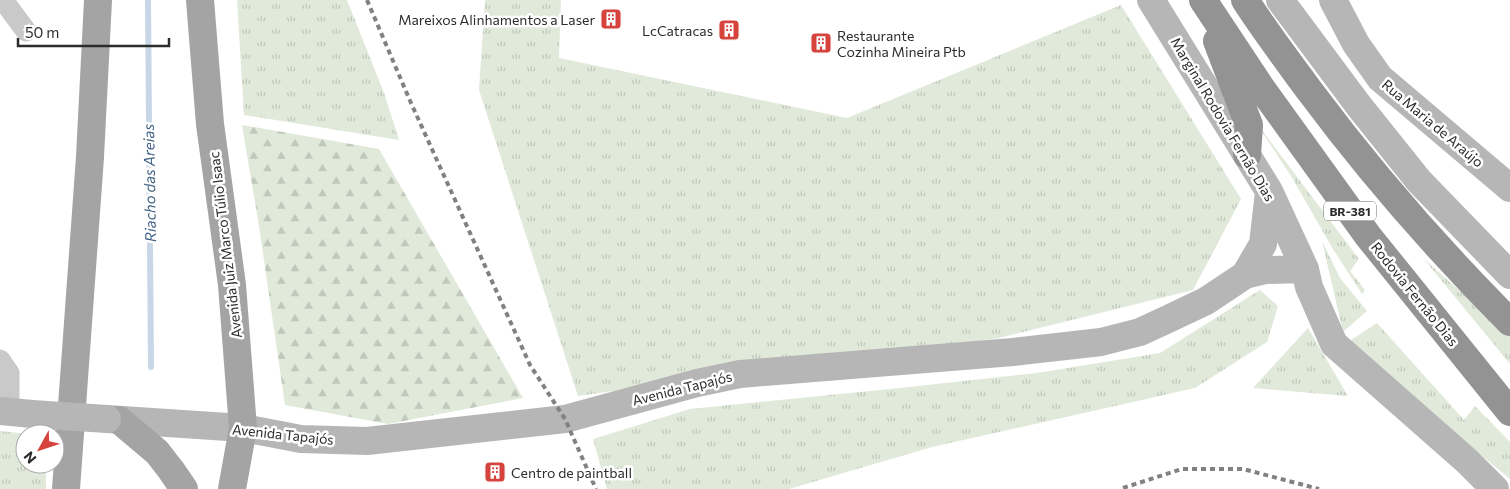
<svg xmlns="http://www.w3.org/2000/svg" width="1510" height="489" viewBox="0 0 1510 489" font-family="Commissioner,sans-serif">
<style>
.grass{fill:url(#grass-tufts)}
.forest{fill:url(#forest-firs)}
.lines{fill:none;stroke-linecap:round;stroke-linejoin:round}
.stream{stroke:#c8d7e7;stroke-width:6}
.street{stroke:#c9c9c9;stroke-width:21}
.secondary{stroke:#b6b6b6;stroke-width:28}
.primary{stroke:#a4a4a4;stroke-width:28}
.highway{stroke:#939393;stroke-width:28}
.rail{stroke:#818181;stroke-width:4;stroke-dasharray:5 4;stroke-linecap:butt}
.secondary-bridge{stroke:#b6b6b6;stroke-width:28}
.labels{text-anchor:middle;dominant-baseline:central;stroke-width:5;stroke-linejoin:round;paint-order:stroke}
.shield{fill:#fff;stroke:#6b6b6b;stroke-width:1}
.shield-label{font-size:12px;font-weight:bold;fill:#2c2c2c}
.poi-label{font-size:14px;fill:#2c2c2c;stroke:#fff;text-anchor:end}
.street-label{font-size:14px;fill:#2c2c2c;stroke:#fff}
.water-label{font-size:15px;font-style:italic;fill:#426386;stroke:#fff}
</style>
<defs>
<pattern id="grass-tufts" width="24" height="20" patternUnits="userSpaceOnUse" patternTransform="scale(1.25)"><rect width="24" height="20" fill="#e0e9da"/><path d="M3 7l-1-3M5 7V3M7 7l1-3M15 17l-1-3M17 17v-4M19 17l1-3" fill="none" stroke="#c0c8bb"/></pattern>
<pattern id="forest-firs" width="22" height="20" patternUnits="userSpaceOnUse" patternTransform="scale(1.25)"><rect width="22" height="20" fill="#e0e9da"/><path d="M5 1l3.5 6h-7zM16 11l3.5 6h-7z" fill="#c0c8bb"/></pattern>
</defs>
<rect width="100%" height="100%" fill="#fff"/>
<path class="grass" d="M237,0H347L384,93L399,140L244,115Z
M485,0H561L559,58L847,118L1121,5L1241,199L1193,290L999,338L578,396L479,90Z
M1255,121L1359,259L1350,271L1365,290L1362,294L1333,249L1291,176Z
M1322,241L1340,278L1367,311L1343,332Z
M1423,258L1510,336V364Z
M1260,290L1278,306L1267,342L1195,388L932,447L789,489H607L593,439L690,409L900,388L1037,373L1160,353Z
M1377,323L1464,420L1475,406L1510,442V479L1409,395L1348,342Z
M1308,328L1348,396L1253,388Z
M0,431L29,434H25V464H46V489H0Z"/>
<path class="forest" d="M242,125L379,149L523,398L388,424L285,405L259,226Z"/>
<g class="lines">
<path class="stream" d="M148,0L151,367"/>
<path class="street" d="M3,0L26,31
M0,360L9,373V413"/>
<path class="secondary" d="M1151,0L1269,191L1305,269L1309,287L1334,344L1467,461L1495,489
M1280,0L1359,106L1419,181L1510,275
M1333,0L1356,44L1380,78L1510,188
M1245,275L1263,244L1269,192
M0,411L32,414
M107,419L243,428L301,439L367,441L565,419L697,383L740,374L1013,352L1101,342L1140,332L1166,320L1206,301L1245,275L1266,270L1305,269"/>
<path class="primary" d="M200,0L210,124L232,285L243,428L232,489
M119,420L157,452L171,470L184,489
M66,489L90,157L98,0"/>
<path class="highway" d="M1203,0L1262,89L1368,236L1510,412
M1245,0C1265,31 1287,60 1309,90C1370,172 1437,249 1510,322
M1217,41L1249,125L1247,155"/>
<path class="rail" d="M367,0L411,103L530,365L565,419L596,489
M1123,488L1182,469H1243L1319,489"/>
<path class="secondary-bridge" d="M32,414L107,419"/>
</g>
<defs>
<g id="building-square" transform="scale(1.125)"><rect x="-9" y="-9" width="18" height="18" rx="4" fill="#d5433c" stroke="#fff"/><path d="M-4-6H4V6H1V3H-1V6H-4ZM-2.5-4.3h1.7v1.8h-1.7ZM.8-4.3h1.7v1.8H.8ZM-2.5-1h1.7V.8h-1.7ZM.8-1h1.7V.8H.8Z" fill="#fff"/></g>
</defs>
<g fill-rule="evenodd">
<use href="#building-square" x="611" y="19"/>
<use href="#building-square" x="729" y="30"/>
<use href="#building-square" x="821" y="43"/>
<use href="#building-square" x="495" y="472"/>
</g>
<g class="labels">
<rect class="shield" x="1324" y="201.5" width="52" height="19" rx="4"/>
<g class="shield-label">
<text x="1350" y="211">BR-381</text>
</g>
<g class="poi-label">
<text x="595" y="19">Mareixos Alinhamentos a Laser</text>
<text x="713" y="30">LcCatracas</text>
<text x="837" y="35" text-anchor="start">Restaurante<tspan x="837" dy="16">Cozinha Mineira Ptb</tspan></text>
<text x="511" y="472" text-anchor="start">Centro de paintball</text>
</g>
<g class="street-label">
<text transform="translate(1223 119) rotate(59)">Marginal Rodovia Fernão Dias</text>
<text transform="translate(1433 123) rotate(40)">Rua Maria de Araújo</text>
<text transform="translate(225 245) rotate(-97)">Avenida Juiz Marco Túlio Isaac</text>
<text transform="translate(1415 294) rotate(51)">Rodovia Fernão Dias</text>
<text transform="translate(682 388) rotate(-14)">Avenida Tapajós</text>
<text transform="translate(283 434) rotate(6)">Avenida Tapajós</text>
</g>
<g class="water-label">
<text transform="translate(149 183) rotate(-91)">Riacho das Areias</text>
</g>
</g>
<g transform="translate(40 449) rotate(230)"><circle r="24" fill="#ffffff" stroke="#ababab"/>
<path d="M0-4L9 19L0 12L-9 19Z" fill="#d5433c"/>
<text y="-8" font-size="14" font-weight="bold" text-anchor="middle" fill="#2c2c2c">N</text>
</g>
<path d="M18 38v8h151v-8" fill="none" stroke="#2c2c2c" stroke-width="2.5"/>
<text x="25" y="38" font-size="15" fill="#2c2c2c" stroke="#ffffff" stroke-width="4" paint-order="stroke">50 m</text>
</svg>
